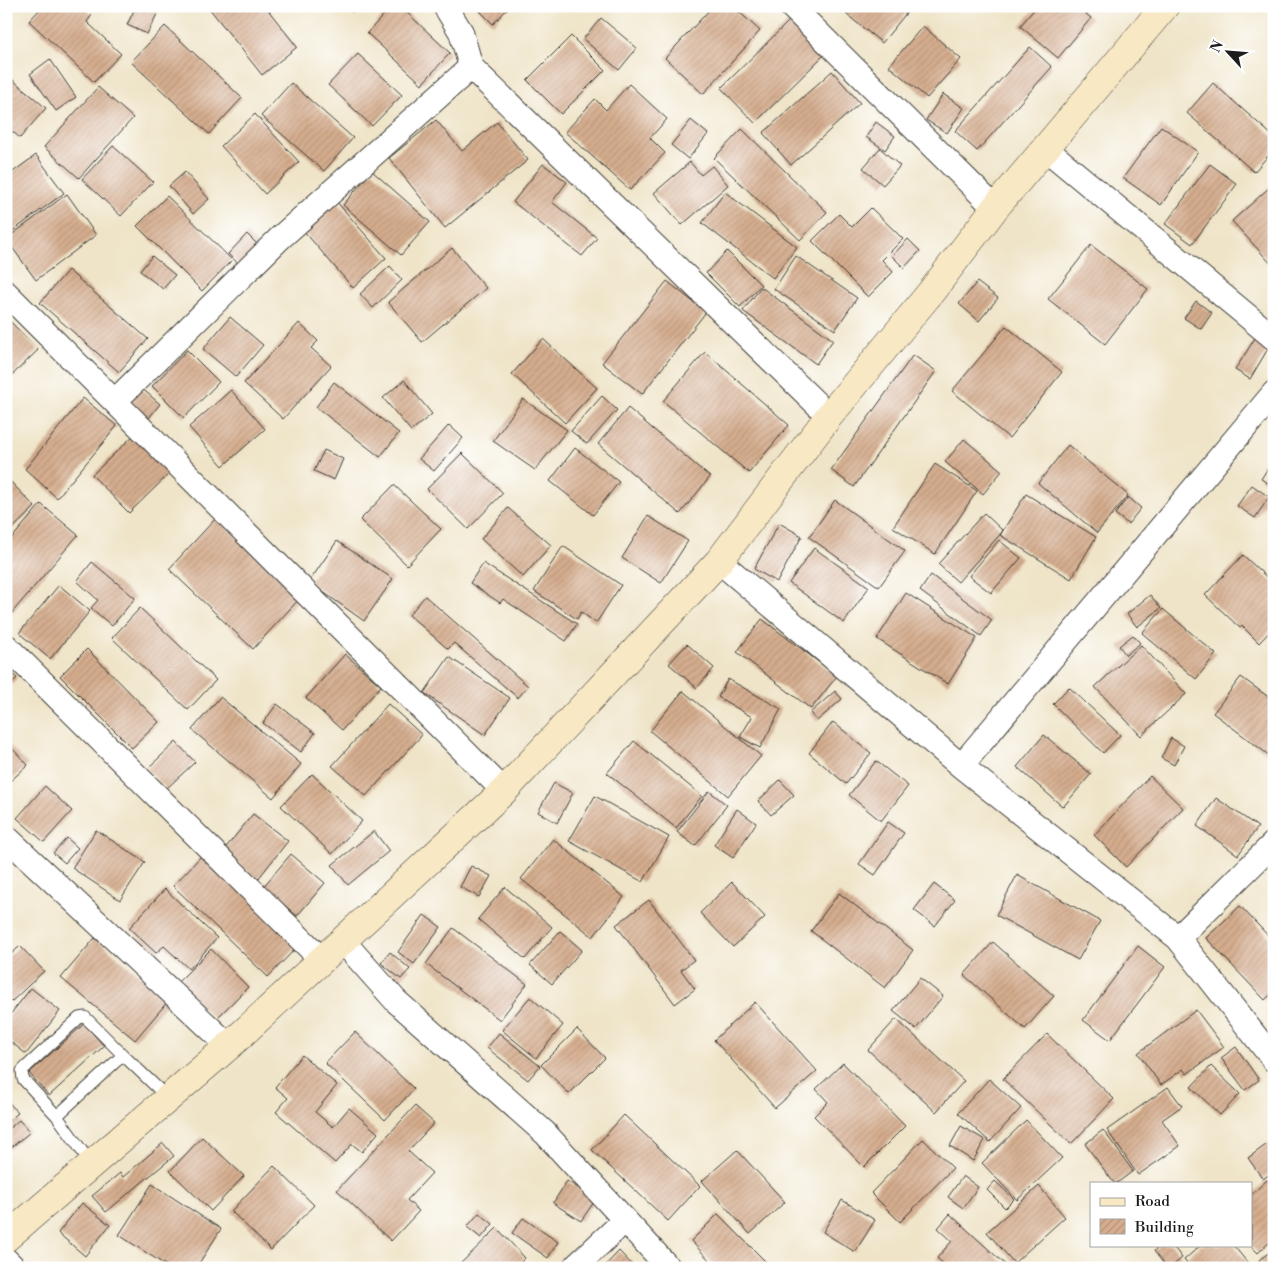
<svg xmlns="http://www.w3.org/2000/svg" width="1280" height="1274" viewBox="0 0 1280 1274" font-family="'Libre Bodoni',serif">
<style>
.building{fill:url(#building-hatch)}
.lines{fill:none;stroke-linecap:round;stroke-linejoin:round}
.lane-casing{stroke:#3c3a36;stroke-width:13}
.street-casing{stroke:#3c3a36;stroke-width:26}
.secondary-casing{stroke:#3c3a36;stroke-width:29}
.lane{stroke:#fff;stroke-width:11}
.street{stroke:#fff;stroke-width:24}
.secondary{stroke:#f8e8c3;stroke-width:28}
</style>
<defs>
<pattern id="building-hatch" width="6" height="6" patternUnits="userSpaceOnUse" patternTransform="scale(1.25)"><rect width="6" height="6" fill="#d5ad8e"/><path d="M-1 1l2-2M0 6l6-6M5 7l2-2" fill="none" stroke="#b6947a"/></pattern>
</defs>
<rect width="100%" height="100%" fill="#fff"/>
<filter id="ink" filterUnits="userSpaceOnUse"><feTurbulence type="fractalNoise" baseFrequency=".02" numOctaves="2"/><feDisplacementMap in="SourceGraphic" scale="10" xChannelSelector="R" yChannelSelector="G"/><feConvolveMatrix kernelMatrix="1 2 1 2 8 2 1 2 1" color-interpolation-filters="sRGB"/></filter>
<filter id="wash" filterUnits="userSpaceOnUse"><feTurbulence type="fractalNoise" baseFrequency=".0096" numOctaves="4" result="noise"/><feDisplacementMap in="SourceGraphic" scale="20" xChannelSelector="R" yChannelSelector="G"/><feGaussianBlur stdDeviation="1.12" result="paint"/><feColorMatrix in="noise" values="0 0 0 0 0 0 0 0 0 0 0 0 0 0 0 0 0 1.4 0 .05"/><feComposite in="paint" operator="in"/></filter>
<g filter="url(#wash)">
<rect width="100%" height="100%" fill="#efe4c8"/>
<g id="blocks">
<path class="building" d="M43,6H83L92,15L87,22L121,54L94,82L29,21Z
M136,6H161L147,34L127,25Z
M211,6H265L297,47L262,75L209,8Z
M348,6H360L352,12Z
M392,6H400L450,53L422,84L367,33Z
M475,6H510L493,24Z
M713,6H733L760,31L703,94L665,58Z
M852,6H912L882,43L846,14Z
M1037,6H1076L1091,18L1058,58L1020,26Z
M601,18L637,48L619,70L583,39Z
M791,19L825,54L755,123L721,88Z
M165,26L242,98L209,134L131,62Z
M923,26L961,59L927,98L889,66Z
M571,36L605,70L561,114L527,80Z
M1030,47L1052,67L977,151L955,131Z
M358,54L402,95L372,126L328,85Z
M50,59L76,97L56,111L30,74Z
M832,71L860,103L791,165L763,133Z
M13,80L46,108L20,138L6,126V87Z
M291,83L353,138L324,171L261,116Z
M1213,83L1274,137V149L1254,172L1187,113Z
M629,84L667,119L650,138L665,153L630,190L565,132L595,99L606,110Z
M98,87L133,118L79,178L44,147Z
M943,94L964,108L947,133L926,120Z
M255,114L299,162L265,194L221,146Z
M436,120L462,151L497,122L528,160L445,228L389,158Z
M691,120L708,134L688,159L671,145Z
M876,122L895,136L885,150L866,137Z
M1161,126L1198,152L1161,205L1123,178Z
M742,129L827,212L800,240L714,158Z
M113,146L153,182L121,216L82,179Z
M880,148L900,166L883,185L863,168Z
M36,155L64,193L6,236V177Z
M690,162L701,175L712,166L728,185L682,225L654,193Z
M543,164L567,182L552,202L597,238L582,256L513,202Z
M1210,164L1237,184L1192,244L1165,224Z
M372,171L430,222L401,255L343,205Z
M185,172L209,199L193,214L169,186Z
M1270,187L1274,191V267L1232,221Z
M725,192L797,247L773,278L702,223Z
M67,194L96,235L36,280L6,239Z
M167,196L232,260L202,291L137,226Z
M336,201L386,258L353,288L303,230Z
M871,208L903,239L882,260L893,272L868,297L812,241L839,214L852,227Z
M247,234L261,248L243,268L228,254Z
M908,239L920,251L904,268L892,256Z
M1091,245L1148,289L1105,344L1048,299Z
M452,248L486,288L422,342L388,302Z
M727,251L761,285L740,307L706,273Z
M152,256L175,275L163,289L140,271Z
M796,256L857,298L835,330L774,289Z
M390,266L402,280L373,308L360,294Z
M68,270L148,339L119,372L40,303Z
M667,281L706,312L642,394L602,363Z
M977,282L998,298L979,321L959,304Z
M761,287L833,340L816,364L743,311Z
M1196,301L1212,313L1201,329L1184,318Z
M6,317L38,350L6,381Z
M230,317L263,345L236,377L203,349Z
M299,323L318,341L311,348L331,366L283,419L244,383Z
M1006,326L1062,372L1009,438L952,391Z
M1255,338L1269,347L1250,379L1235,370Z
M543,339L597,388L565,423L512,374Z
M187,350L219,382L184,418L152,386Z
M705,352L789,425L749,473L663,401Z
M913,355L936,371L854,487L831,470Z
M404,380L432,414L411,431L383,398Z
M334,382L399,433L380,457L316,407Z
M139,386L160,404L149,418L128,400Z
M231,390L265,429L223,466L189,427Z
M602,396L617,410L587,444L571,431Z
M83,398L117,426L57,498L25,469Z
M523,399L567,430L535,470L493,441Z
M628,408L710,477L680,514L598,444Z
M449,425L463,438L434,471L419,459Z
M135,434L171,472L129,513L92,475Z
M964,439L1002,471L983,494L945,462Z
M1068,445L1128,495L1097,533L1038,483Z
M575,448L619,482L593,515L550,481Z
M324,450L343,459L334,480L314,471Z
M462,453L503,493L468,529L427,489Z
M1274,459V487L1261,479Z
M935,464L977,491L935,554L893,527Z
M7,478L35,507L6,535V479Z
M394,485L441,529L407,565L360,520Z
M1252,485L1269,497L1255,518L1237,506Z
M1026,494L1096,537L1071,579L1000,535Z
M1128,497L1141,508L1128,524L1115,514Z
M835,500L905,551L879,587L809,537Z
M41,504L78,535L10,615L6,612V545Z
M508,508L551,545L523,577L481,539Z
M984,513L1003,531L958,582L938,564Z
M648,516L688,541L661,583L622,558Z
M216,518L301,597L253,649L169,569Z
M779,523L802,536L777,582L754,569Z
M999,540L1021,558L991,593L969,576Z
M337,541L393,579L364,621L309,582Z
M563,546L621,585L596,623L581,612L577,619L534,591Z
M814,548L869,587L844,623L789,583Z
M1243,555L1274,584V627L1259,643L1242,626L1240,628L1205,595Z
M92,562L135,598L112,626L91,608L98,600L77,581Z
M483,563L577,624L566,641L503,599L500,603L470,583Z
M931,575L992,620L981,636L920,591Z
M59,585L90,611L50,659L19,633Z
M906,593L977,638L948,684L877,639Z
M1150,595L1161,608L1137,627L1127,614Z
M425,596L528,686L518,698L454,643L448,649L409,615Z
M140,608L216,680L188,710L112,638Z
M1163,609L1216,654L1196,679L1142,633Z
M762,619L837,676L811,709L737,652Z
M1133,635L1140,643L1126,655L1119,646Z
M687,644L714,668L697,688L669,664Z
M1141,645L1186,694L1141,736L1095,687Z
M87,649L159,722L132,748L60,676Z
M345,654L381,686L342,730L306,698Z
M449,657L510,698L485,735L424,693Z
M6,668L17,678L6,690Z
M1241,677L1274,701V759L1213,713Z
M728,679L781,709L760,748L740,737L752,717L718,697Z
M1069,687L1120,735L1103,753L1053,704Z
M683,691L761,756L728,796L650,731Z
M835,691L842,699L817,721L810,713Z
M220,697L301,764L273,798L192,730Z
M277,704L315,733L301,752L263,723Z
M388,704L422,735L366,796L332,766Z
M833,722L871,753L846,784L809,753Z
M1044,735L1091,774L1063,807L1017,767Z
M1171,738L1184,746L1174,765L1161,758Z
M634,741L702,796L676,828L607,773Z
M6,742L28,765L6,785Z
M176,742L195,762L166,789L147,769Z
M876,761L908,786L881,821L849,795Z
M312,774L362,821L332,854L281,806Z
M1150,776L1183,808L1126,867L1094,835Z
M780,780L794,795L771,815L758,801Z
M554,783L573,793L557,823L538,812Z
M45,786L72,811L44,842L17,818Z
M709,791L727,805L695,846L677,832Z
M595,796L669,837L643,882L569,841Z
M1216,798L1258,827L1238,855L1197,826Z
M737,809L756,823L733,858L714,845Z
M253,814L288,841L258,879L223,851Z
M888,822L904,833L875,875L859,864Z
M96,830L145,862L120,900L72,868Z
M374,831L389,851L348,885L332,865Z
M67,838L78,848L65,863L53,853Z
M553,839L624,897L593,937L521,879Z
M204,853L299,945L268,977L173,886Z
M291,854L325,883L297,916L263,887Z
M471,866L491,876L479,897L460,887Z
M1017,875L1100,921L1078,960L996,915Z
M732,882L765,917L733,947L700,913Z
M934,884L955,900L935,926L914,910Z
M505,887L552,927L525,959L478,919Z
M165,889L217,938L189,969L164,946L156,953L129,928Z
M839,893L913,950L885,988L811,931Z
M649,900L694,960L681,970L695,989L675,1004L616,925Z
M1240,906L1274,942V991L1265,1000L1206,938Z
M424,915L441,927L414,964L398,952Z
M453,928L527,984L500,1020L426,964Z
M560,931L582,950L552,984L530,965Z
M95,938L169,1000L135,1040L61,978Z
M993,942L1054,996L1025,1029L964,975Z
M20,946L44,971L11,1002L6,997V959Z
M1138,946L1165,967L1110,1040L1083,1020Z
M211,949L248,987L215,1020L178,982Z
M390,952L410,969L401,979L381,963Z
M920,978L943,996L916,1029L893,1011Z
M31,988L60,1011L26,1054L6,1038V1020Z
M530,997L563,1025L536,1058L502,1030Z
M755,1002L817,1071L775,1108L714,1040Z
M1196,1010L1224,1047L1187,1074L1183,1069L1161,1085L1138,1053Z
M896,1019L964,1081L936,1112L868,1050Z
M84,1024L104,1046L49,1096L29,1073Z
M577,1029L605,1058L569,1094L541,1065Z
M355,1032L414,1089L385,1120L325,1063Z
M499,1033L540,1066L528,1080L487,1048Z
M1047,1034L1114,1099L1071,1144L1003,1079Z
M1236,1047L1259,1080L1245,1090L1221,1058Z
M302,1055L337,1085L315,1112L333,1127L349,1108L378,1133L362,1152L352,1144L335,1163L276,1112L288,1098L275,1087Z
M843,1063L905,1126L864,1167L814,1116L828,1102L816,1089Z
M1211,1066L1240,1094L1220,1115L1191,1087Z
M989,1079L1021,1108L990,1142L958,1113Z
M1168,1087L1182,1106L1162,1120L1180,1146L1138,1175L1107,1130Z
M6,1099L18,1113L6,1123Z
M415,1106L434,1123L408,1151L432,1173L407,1200L419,1211L391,1241L337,1190Z
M624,1115L700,1186L668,1221L592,1150Z
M19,1120L30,1132L8,1150L6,1147V1131Z
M1026,1120L1062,1158L1017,1200L982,1163Z
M961,1126L985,1140L973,1161L950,1146Z
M1103,1130L1133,1171L1117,1183H1114L1085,1144Z
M202,1137L244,1176L211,1211L170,1171Z
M923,1139L953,1168L900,1222L871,1193Z
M1274,1139V1171L1263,1179L1248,1158Z
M163,1143L174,1156L106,1212L92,1196L120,1173L123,1177Z
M737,1150L785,1202L750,1234L702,1181Z
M274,1166L314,1205L271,1250L231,1211Z
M963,1176L978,1187L963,1208L948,1197Z
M1267,1180L1274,1188V1238L1258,1253L1251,1246V1195Z
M567,1181L596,1199L581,1221L553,1203Z
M995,1181L1014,1199L1005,1208L987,1190Z
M152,1184L221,1229L196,1268H170L119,1235Z
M1039,1186L1065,1217L1014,1263L987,1232Z
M842,1200L875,1220L855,1252L823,1232Z
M82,1203L110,1225L85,1256L58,1233Z
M479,1213L493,1224L481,1238L467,1227Z
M718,1214L772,1268H717L691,1241Z
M950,1214L1009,1268H948L937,1258L952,1241L938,1228Z
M523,1218L558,1242L548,1258L512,1233Z
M497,1228L525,1258L515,1268H456Z
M1161,1245H1172L1182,1258L1170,1268H1167L1154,1251Z
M1201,1245H1233L1252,1268H1191L1184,1260Z
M1274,1249V1268H1265L1259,1260Z
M619,1251L635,1268H603Z"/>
</g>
</g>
<g filter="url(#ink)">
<use href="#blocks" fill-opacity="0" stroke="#3c3a36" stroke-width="1"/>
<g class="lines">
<g class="lane-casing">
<path id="lane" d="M57,1116L23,1079L22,1071L27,1066L79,1018L85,1017L123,1055
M92,1165L57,1116L123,1055L168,1098"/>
</g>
<g class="street-casing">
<path id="street" d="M445,6L461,32L471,67L829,416
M791,6L995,208
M1046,149L1274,338
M6,293L504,791
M115,401L280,238L471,67
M719,561L961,766L1178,938L1274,1060
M6,646L321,959
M961,766L1274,393
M6,837L229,1046
M1178,938L1274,843
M342,940L396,1001L545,1133L669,1268
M6,1260L14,1268
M574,1268L625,1220"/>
</g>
<g class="secondary-casing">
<path id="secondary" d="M6,1238L229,1046L504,791L719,561L829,416L931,292L995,208L1165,6"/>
</g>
<use href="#lane" class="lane"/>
<use href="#street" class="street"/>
<use href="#secondary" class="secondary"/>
</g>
</g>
<rect width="1280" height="1274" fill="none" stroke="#fff" stroke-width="25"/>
<rect x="1090" y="1182" width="162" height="65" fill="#ffffff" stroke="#a4a4a4"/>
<rect x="1100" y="1198" width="25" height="8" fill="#f8e8c3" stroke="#a4a4a4"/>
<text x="1135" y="1206" font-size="15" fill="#1c1c1c">Road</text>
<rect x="1100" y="1219" width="25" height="15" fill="url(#building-hatch)" stroke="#a4a4a4"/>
<text x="1135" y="1232" font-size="15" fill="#1c1c1c">Building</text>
<g transform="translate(1228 52) rotate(296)" stroke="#ffffff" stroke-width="4" paint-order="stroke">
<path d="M0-4L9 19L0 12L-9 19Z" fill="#1c1c1c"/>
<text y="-8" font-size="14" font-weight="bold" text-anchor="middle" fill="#1c1c1c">N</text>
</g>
</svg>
